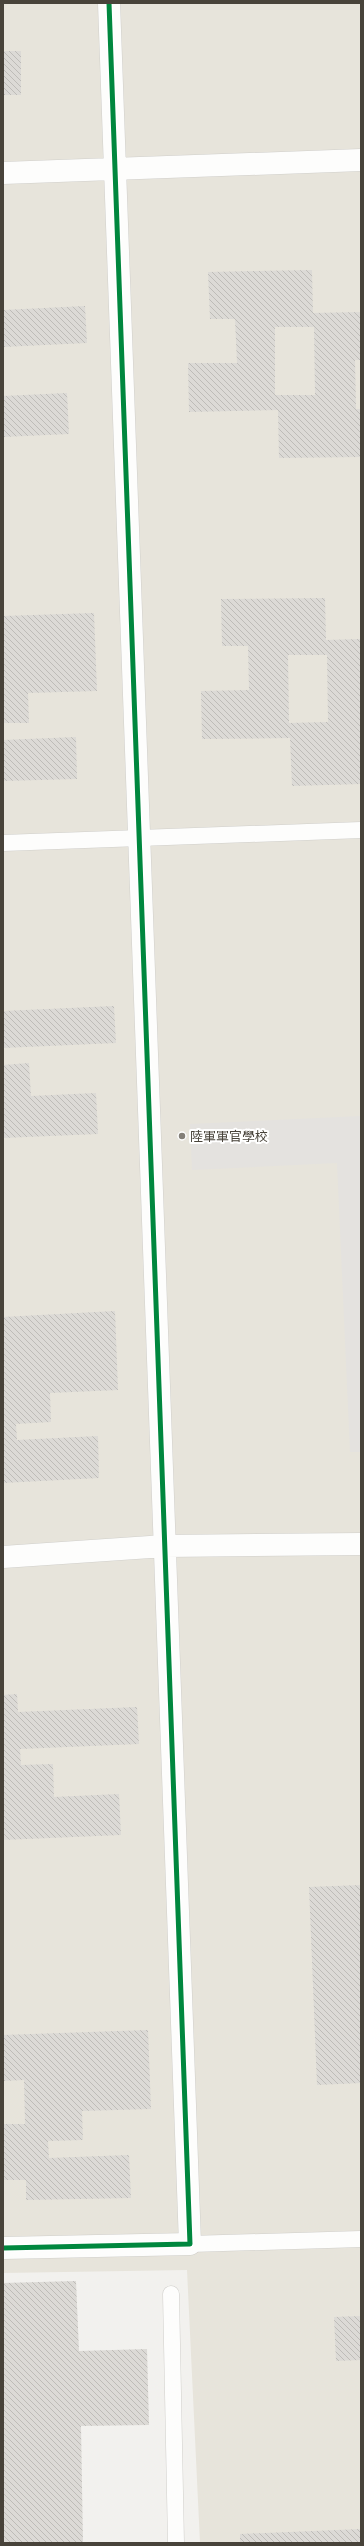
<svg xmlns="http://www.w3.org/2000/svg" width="364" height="2546" viewBox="0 0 364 2546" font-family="Karla,'Noto Sans TC',sans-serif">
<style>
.education{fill:#e7e4db}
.parking{fill:#e4e2df}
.building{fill:url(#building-back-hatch);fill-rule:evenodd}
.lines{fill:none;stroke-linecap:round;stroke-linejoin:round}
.service-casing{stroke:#d0cfcb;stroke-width:17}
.minor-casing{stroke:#d0cfcb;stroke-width:23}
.service{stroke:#fdfdfc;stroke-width:16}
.minor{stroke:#fdfdfc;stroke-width:22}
.cycleway-casing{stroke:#fff;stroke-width:8}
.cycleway{stroke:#00873e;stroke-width:5}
.poi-dot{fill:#848079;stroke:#fff;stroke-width:1.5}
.labels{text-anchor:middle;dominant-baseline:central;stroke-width:4;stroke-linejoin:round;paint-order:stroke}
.poi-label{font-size:13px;fill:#48433a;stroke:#fff;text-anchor:start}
</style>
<defs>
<pattern id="building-back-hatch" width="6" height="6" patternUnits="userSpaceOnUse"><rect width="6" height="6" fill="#dcdad6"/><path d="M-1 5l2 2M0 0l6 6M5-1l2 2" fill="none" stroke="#bebcb8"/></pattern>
</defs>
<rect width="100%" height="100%" fill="#f2f1ee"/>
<path class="education" d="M3,3H361V2543H200L187,2270L3,2273Z"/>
<path class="parking" d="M361,1116V1452H350L337,1163L192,1170L190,1124Z"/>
<path class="building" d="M3,51H21V95H3Z
M312,270L313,313L361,312V360H355L356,409H361V457L279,458L278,410L189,412L188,363H237L235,319H210L208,272ZM275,327H314L315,395H275Z
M85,306L87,343L3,347V310Z
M67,393L69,434L3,437V396Z
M325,598L326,640L361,639V784L292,786L290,738L202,739L201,691L249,690L248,646H222L221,599ZM288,655H327L328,722L289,723Z
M94,613L97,691L28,693L29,723H3V616Z
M76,737L77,779L3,781V740Z
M114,1006L116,1043L3,1048V1011Z
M29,1063L31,1096L96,1093L98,1134L3,1138V1065Z
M115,1311L118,1390L50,1393L51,1422L16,1424L17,1440L98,1436L99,1478L3,1483V1317Z
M17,1694L18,1712L137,1707L139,1744L20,1749L21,1765L53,1764L54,1797L119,1794L121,1835L3,1840V1695Z
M361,1885V2083L317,2085L309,1887Z
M148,2030L151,2109L82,2111L83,2140L48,2141L49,2158L129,2155L131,2198L26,2200V2180H3V2124H25L24,2080L3,2081V2035Z
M76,2281L79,2351L147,2349L149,2425L81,2426L83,2543H3V2283Z
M361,2316V2360L336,2361L334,2317Z
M361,2529V2543H240V2534Z"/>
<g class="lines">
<g class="service-casing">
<path id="service" d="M3,843L361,830
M190,2244L361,2239
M171,2294L176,2543"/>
</g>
<g class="minor-casing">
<path id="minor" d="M3,173L361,160
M3,1557L165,1546L361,1544
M3,2248L190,2244L109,3"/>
</g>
<use href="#service" class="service"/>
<use href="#minor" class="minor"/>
<g class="cycleway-casing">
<path id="cycleway" d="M3,2248L190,2244L109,3"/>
</g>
<use href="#cycleway" class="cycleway"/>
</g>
<circle class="poi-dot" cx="182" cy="1136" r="4"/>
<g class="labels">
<g class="poi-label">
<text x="190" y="1136">陸軍軍官學校</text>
</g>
</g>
<rect width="364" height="2546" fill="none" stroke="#48433a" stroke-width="8"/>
</svg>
